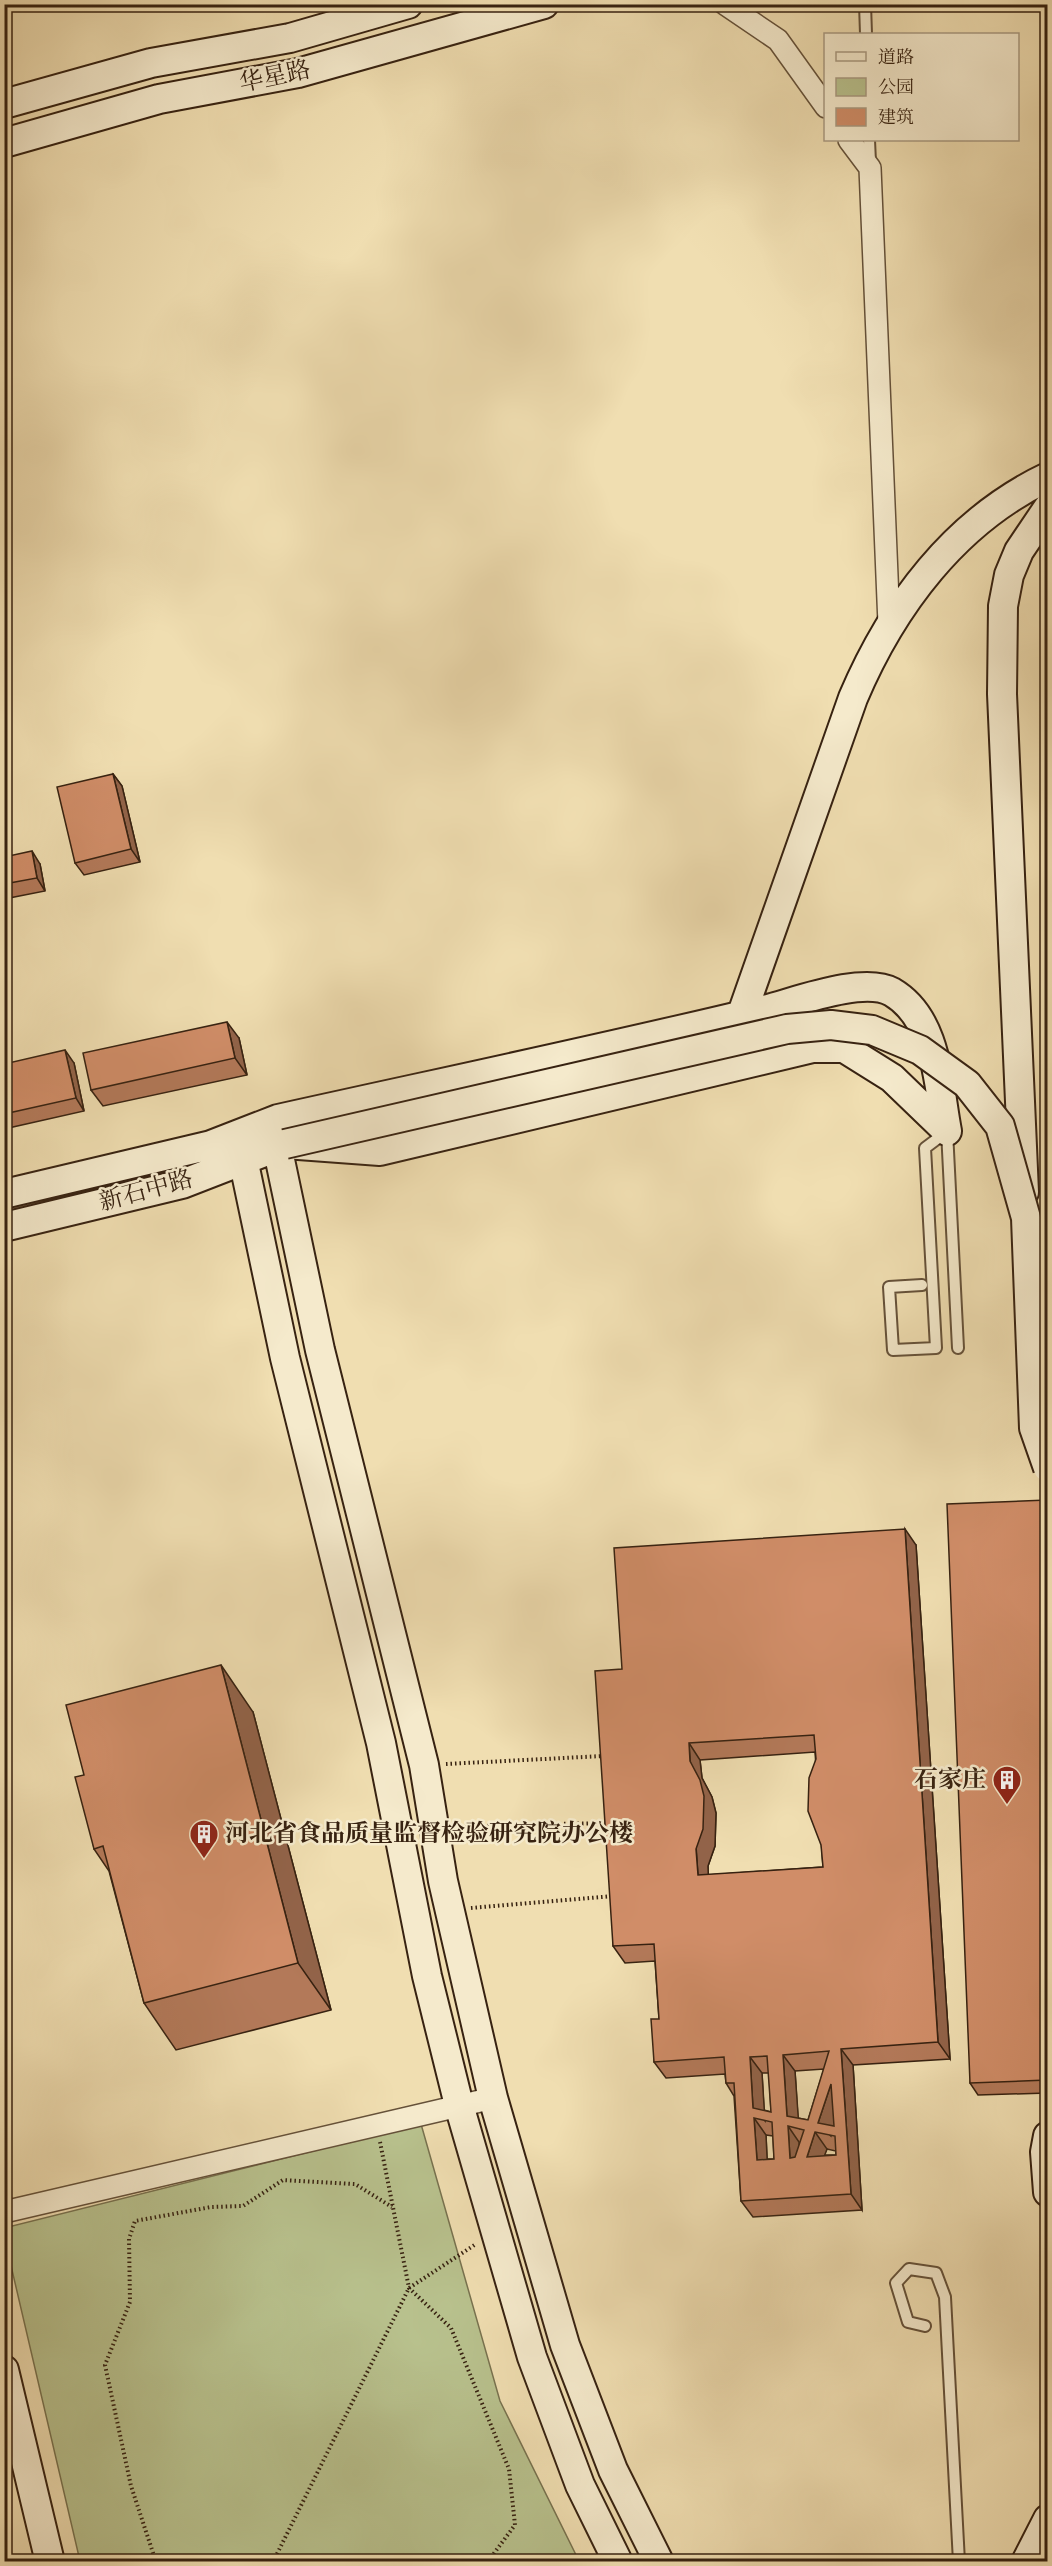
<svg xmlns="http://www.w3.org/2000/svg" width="1052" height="2566" viewBox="0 0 1052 2566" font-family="'Libre Bodoni','Noto Serif SC',serif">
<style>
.green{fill:#b8c18d;stroke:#78724f;stroke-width:1.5}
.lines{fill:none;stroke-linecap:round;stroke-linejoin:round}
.lane-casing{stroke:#655139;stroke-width:14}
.street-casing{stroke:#655139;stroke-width:24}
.secondary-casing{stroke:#372211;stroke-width:32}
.path{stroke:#372211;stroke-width:4;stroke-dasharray:1.5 3;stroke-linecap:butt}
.lane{stroke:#f5eacc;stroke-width:10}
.street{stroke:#f5eacc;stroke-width:21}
.secondary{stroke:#f5eacc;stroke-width:28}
.secondary-bridge-casing{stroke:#372211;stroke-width:32;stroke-linecap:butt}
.secondary-bridge{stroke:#f5eacc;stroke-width:28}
.wall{fill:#b37959;stroke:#372211;stroke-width:1.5;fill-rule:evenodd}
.shaded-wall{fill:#926349;stroke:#372211;stroke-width:1.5}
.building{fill:#d08d68;stroke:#372211;stroke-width:1.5;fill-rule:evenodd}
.labels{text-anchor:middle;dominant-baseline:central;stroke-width:5;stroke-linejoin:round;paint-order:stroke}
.street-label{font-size:24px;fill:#372211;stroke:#f5eacc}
.poi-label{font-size:24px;font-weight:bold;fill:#372211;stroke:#f5eacc;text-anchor:end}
</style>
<rect width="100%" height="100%" fill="#f0deb1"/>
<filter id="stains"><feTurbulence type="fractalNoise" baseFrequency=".00333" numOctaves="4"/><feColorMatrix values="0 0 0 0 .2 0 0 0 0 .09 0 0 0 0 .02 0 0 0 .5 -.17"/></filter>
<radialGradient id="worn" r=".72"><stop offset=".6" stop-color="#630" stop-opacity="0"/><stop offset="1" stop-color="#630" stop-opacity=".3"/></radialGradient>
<path class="green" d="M421,2124L500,2401L579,2561H80L5,2240L4,2228Z"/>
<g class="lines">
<g class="lane-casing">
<path id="lane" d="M865,4L866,34
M869,140L870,162
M947,1131L958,1348
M922,1285L889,1287L893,1350L936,1348L925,1148L945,1133
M925,2326L908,2322L896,2283L909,2269L936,2273L945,2297L959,2562"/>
</g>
<g class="street-casing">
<path id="street" d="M725,4L778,40L826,107
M849,140L870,168L889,624
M4,2212L493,2098"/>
</g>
<g class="secondary-casing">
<path id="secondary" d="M4,104L151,63L290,38L408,4
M4,143L159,99L298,73L544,4
M737,1028L853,698C892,606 955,521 1048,477
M272,1122L320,1350L424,1765L443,1881L493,2098L565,2345L613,2470L659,2562
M238,1135L285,1358L381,1743L427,1976L459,2105L532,2357L580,2485L618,2562
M1024,1192L1002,694L1003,606L1009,575L1019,551L1048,508
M4,1194L211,1145L278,1119C440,1083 603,1049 764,1010C796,1002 863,976 892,992C938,1019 938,1085 947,1131
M4,1227L182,1184L285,1144L380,1151L813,1048H844L892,1078L947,1131
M1048,2136L1045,2152L1048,2192
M4,2370L50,2562
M1026,2562L1048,2519"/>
</g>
<path class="path" d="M446,1764L603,1756
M456,1826L608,1823
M471,1908L613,1896
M380,2142L409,2288L451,2328L509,2469L515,2525L489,2560L484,2562
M156,2562L131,2486L105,2365L130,2302L129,2239L135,2221L211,2207L243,2206L283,2180L355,2184L392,2207
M273,2562L409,2288L476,2244"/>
<use href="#lane" class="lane"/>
<use href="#street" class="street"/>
<use href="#secondary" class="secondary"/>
<g class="secondary-bridge-casing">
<path id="secondary-bridge" d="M285,1144L787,1029L831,1025L872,1030L920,1050L967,1084L1000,1126L1026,1218L1034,1428L1048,1468"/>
</g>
<use href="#secondary-bridge" class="secondary-bridge"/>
</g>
<path class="wall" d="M113,774L122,786L140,862L84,875L75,863Z
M4,857L40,864L45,891L4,899Z
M239,1038L247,1075L103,1106L91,1090Z
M74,1063L84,1111L4,1129V1064Z
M1047,1500V2093L978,2095L970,2083Z
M916,1545L950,2059L853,2065L862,2210L753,2217L741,2201L734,2096L726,2083L725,2074L666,2078L654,2062L659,2019L655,1961L625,1963L613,1946L622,1669ZM815,1752L823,1867L708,1875V1866L715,1846L716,1813L712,1797L702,1778L700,1760ZM824,2069L808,2120L798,2118L795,2071ZM762,2073H769L771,2112L764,2110ZM766,2135L773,2136L774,2159H767ZM827,2149L836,2151V2155H824Z
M253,1712L331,2010L176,2050L144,2003L109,1871L94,1849L84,1775Z"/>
<path class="shaded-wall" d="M113,774L122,786L140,862L131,849Z
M32,851L40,864L45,891L37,878Z
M227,1022L239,1038L247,1075L235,1058Z
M65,1050L74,1063L84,1111L76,1098Z
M905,1529L916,1545L950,2059L938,2042Z
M221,1665L253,1712L331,2010L298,1963Z
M689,1743L700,1760L702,1778L712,1797L716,1813L715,1846L708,1866L709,1892L698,1875Z
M841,2049L853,2065L862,2210L851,2194Z
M783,2055L795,2071L799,2128L787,2116Z
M750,2057L762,2073L765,2121L753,2108Z
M831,2084L843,2100L831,2136L818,2123Z
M754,2118L766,2135L768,2177L757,2160Z
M788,2126L799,2142L802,2174L790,2158Z
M815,2132L827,2149L818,2173L807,2157Z"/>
<path class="building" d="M113,774L131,849L75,863L57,787Z
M32,851L37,878L4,884V857Z
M227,1022L235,1058L91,1090L83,1053Z
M65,1050L76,1098L4,1114V1064Z
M1047,1500V2080L970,2083L947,1504Z
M905,1529L938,2042L841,2049L851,2194L741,2201L734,2083H726L724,2057L654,2062L651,2019H659L654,1944L613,1946L595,1671L622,1669L614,1548ZM814,1735L816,1759L809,1778L808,1811L821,1845L823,1867L698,1875L696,1849L703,1829L704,1796L700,1780L690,1761L689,1743ZM829,2051L808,2120L787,2116L783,2055ZM767,2056L771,2112L753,2108L750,2057ZM831,2084L834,2126L818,2123ZM754,2118L772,2122L774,2159L757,2160ZM788,2126L804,2130L795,2157L790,2158ZM815,2132L835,2136L836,2155L807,2157Z
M221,1665L298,1963L144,2003L103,1846L94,1849L75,1777L84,1775L66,1705Z"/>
<defs>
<g id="building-pin" transform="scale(1.5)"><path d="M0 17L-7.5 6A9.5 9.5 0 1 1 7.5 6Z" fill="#8f2418" stroke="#f5eacc"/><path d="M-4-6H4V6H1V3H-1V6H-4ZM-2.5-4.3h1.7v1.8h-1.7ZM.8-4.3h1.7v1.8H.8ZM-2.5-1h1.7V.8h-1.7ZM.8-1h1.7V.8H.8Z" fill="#fff"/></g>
</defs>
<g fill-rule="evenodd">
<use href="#building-pin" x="1007" y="1780"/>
<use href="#building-pin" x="204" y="1834"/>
</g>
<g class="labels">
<g class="street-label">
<text transform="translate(275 77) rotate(-12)">华星路</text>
<text transform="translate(146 1191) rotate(-15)">新石中路</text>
</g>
<g class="poi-label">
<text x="986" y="1780">石家庄</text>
<text x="225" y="1834" text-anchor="start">河北省食品质量监督检验研究院办公楼</text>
</g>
</g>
<rect width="1052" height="2566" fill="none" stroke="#f0deb1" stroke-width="24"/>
<rect x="6" y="6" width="1040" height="2554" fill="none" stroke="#372211" stroke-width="3"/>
<rect x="12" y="12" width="1028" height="2542" fill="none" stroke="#372211" stroke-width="1.5"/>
<rect x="824" y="33" width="195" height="108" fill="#f5eacc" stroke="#a99a81" stroke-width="1.5"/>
<rect x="836" y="52" width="30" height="9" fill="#f5eacc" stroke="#a99a81" stroke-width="1.5"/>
<text x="878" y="63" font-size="18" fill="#372211">道路</text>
<rect x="836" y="78" width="30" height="18" fill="#b8c18d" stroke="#a99a81" stroke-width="1.5"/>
<text x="878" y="93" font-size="18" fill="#372211">公园</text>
<rect x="836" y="108" width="30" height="18" fill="#d08d68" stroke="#a99a81" stroke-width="1.5"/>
<text x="878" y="123" font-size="18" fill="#372211">建筑</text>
<rect width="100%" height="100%" filter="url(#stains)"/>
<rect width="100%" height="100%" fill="url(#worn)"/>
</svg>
